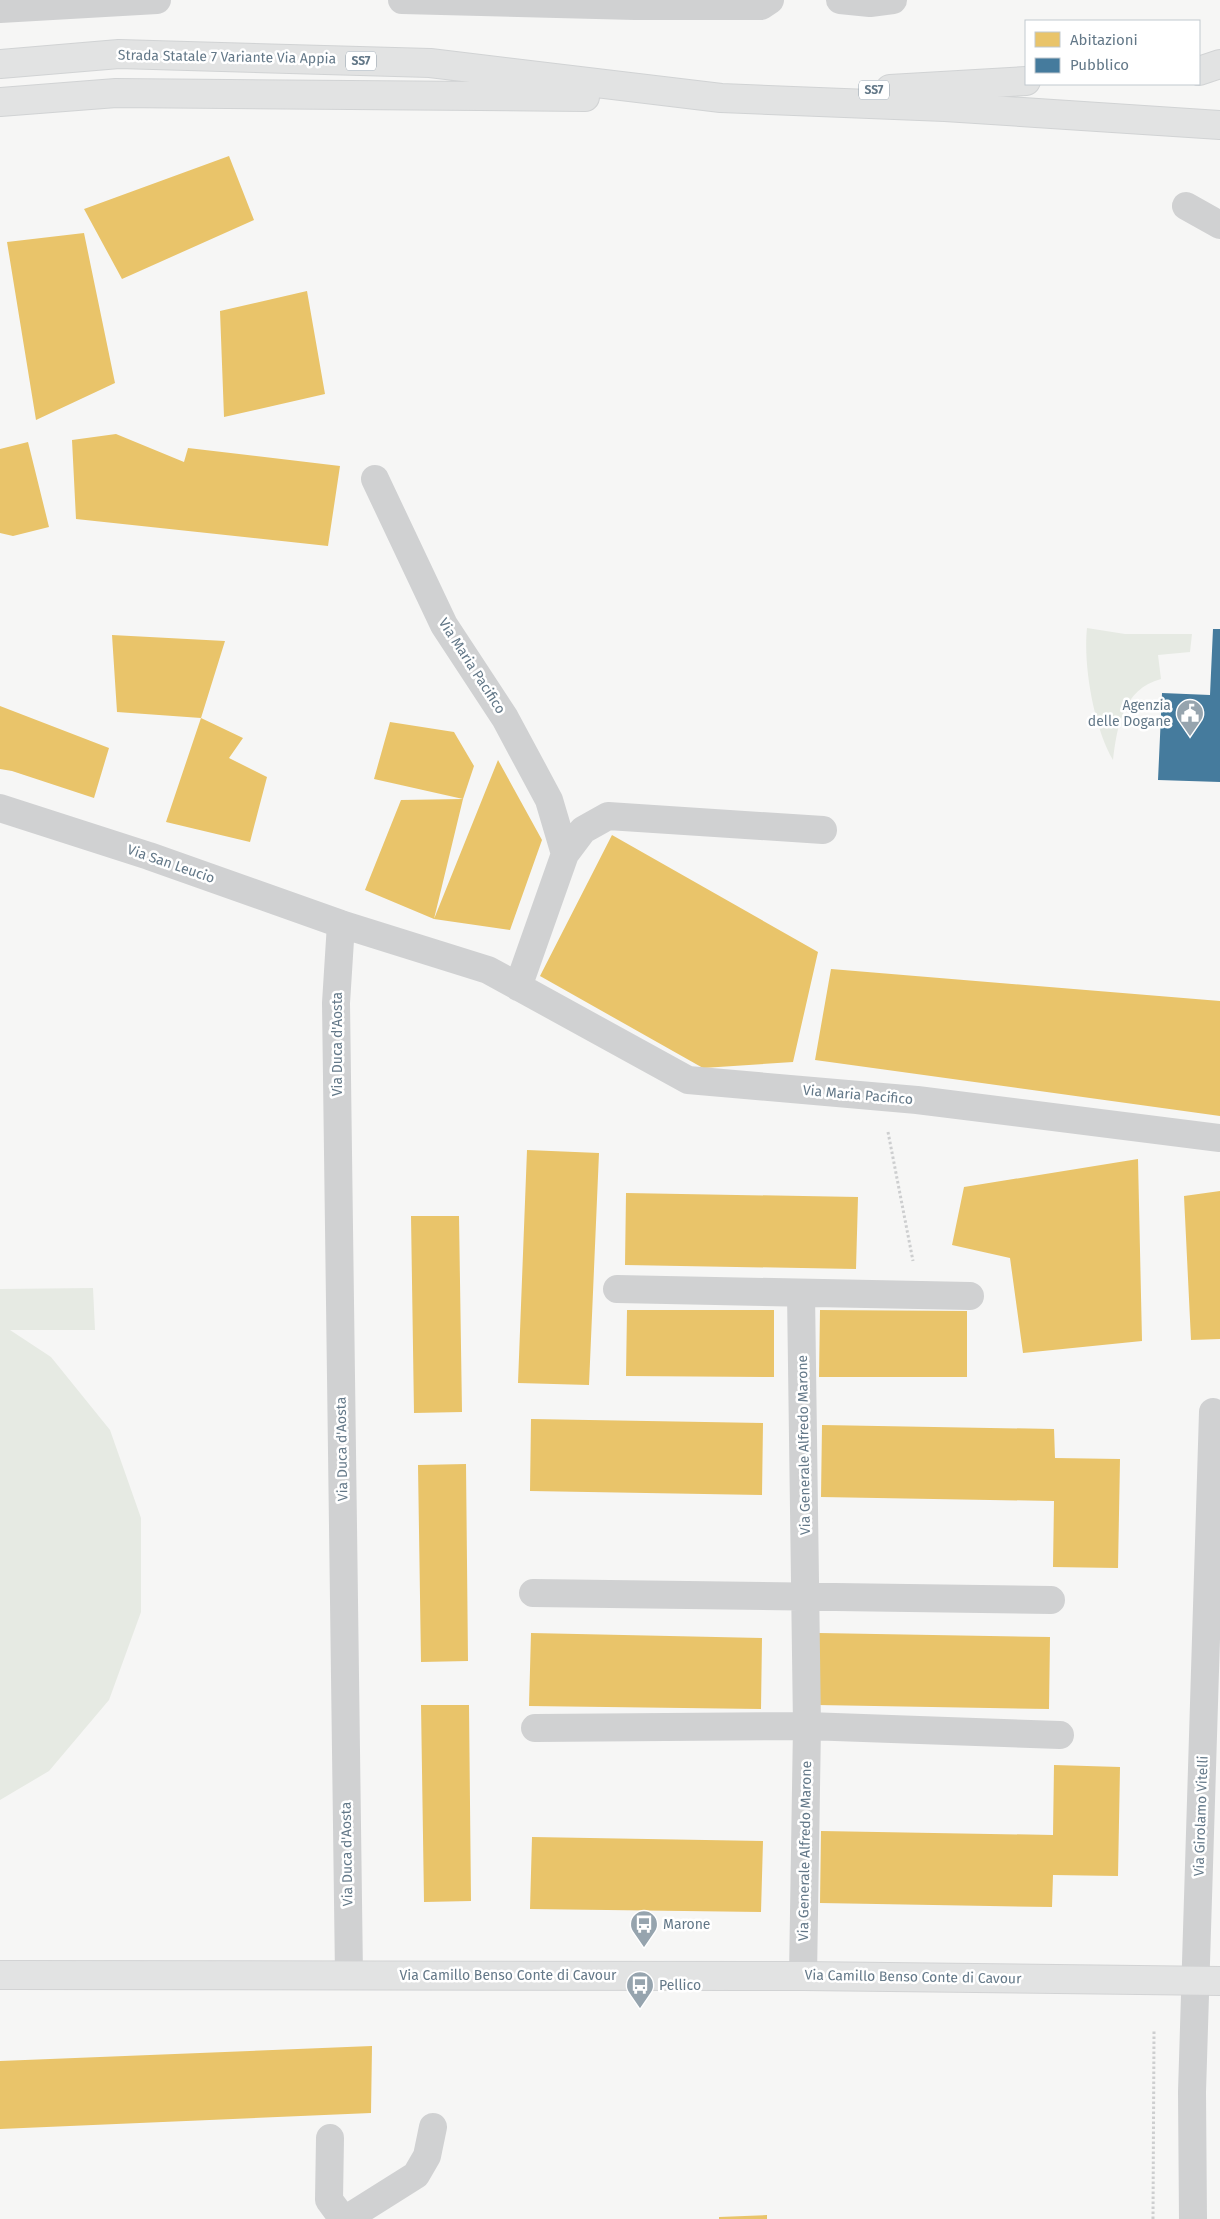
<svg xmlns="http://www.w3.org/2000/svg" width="1220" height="2219" viewBox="0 0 1220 2219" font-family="'Fira Sans',sans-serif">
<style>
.grass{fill:#e6eae3}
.homes{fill:#e9c46a}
.public{fill:#457b9d}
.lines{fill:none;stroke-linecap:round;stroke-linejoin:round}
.major-casing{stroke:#d2d3d4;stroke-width:30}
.highway-casing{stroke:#d1d3d4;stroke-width:30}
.path{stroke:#cdcecf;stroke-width:3;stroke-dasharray:2.5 2.5;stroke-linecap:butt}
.minor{stroke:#d0d1d2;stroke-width:28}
.major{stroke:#e2e3e3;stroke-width:28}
.highway{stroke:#e2e3e3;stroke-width:28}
.labels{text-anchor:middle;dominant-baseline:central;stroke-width:5;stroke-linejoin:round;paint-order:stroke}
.shield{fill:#fff;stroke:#92a0ac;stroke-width:1}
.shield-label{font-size:12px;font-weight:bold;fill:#637888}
.street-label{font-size:14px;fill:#637888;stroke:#fff}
.poi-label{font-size:14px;fill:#637888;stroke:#fff;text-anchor:start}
</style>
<rect width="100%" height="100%" fill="#f6f6f5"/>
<path class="grass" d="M1087,628L1125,634H1192L1190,652L1158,655L1161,679C1123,689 1117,727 1113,760C1094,727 1083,666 1087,628Z
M93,1288L95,1330H10L51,1357L110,1430L141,1518V1612L109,1700L49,1771L0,1800V1289Z"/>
<path class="homes" d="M229,156L254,220L122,279L84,209Z
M84,233L115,383L36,420L7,242Z
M307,291L325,394L224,417L220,311Z
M116,434L184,462L188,448L340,466L328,546L76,519L72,440Z
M28,442L49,527L13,536L0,533V449Z
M112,635L225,641L201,718L117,712Z
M0,706L109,748L94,798L12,771L0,769Z
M201,718L243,738L229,758L267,777L250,842L166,822Z
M390,722L454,732L474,766L463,799L374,779Z
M498,760L542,840L510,930L434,919L365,890L401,800L463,799L434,919Z
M612,835L818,952L793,1062L703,1068L540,976Z
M831,969L1220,1001V1116L815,1060Z
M527,1150L599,1153L589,1385L518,1383Z
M1138,1159L1142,1341L1023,1353L1010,1258L952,1245L964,1187Z
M1220,1191V1339L1191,1340L1184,1196Z
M626,1193L858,1197L856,1269L625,1265Z
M411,1216H459L462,1412L414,1413Z
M627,1310H774V1377L626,1376Z
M820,1310L967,1311V1377H819Z
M531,1419L763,1423L762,1495L530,1491Z
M822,1425L1054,1429L1055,1458L1120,1459L1118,1568L1053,1567L1054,1501L821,1497Z
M466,1464L468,1661L421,1662L418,1465Z
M531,1633L762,1638L761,1709L529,1706Z
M819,1633L1050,1637L1049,1709L817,1705Z
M421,1705H469L471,1901L424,1902Z
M1054,1765L1120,1767L1118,1876L1053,1875L1052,1907L820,1903L821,1831L1053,1835Z
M532,1837L763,1841L761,1912L530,1909Z
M372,2046L371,2113L0,2129V2061Z
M767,2215V2219H719V2217Z"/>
<path class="public" d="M1213,629H1220V782L1158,780L1162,693L1210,695Z"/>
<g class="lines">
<g class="major-casing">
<path id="major" d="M0,1975L803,1976L1220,1981"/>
</g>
<g class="highway-casing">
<path id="highway" d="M0,64L119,54L430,63L721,98L945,107L1220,125
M1199,71L1220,64
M890,89L1026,81
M0,102L116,93L585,97"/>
</g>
<path class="path" d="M888,1132L913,1261
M1153,2219L1154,2030"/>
<path class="minor" d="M402,0L635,6H761L770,0
M840,0L870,3L893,0
M0,9L157,0
M1186,206L1220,225
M375,479L444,625L505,718L549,800L565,854
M0,808L149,856L341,924L488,970L688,1080L917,1100L1220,1138
M341,924L336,1003L349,1975
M518,987L565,854L583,830L608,816L823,830
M617,1289L970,1296
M801,1293L807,1726L803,1976
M533,1593L1051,1600
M535,1728L807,1726L1060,1735
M330,2138L329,2200L343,2219
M346,2219L416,2175L427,2156L433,2127
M1193,2219L1192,2092L1213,1412"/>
<use href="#major" class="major"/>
<use href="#highway" class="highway"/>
</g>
<defs>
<g id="civic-pin" transform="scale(1.4375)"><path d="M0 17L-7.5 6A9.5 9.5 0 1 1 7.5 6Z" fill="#96a4ae" stroke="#fff"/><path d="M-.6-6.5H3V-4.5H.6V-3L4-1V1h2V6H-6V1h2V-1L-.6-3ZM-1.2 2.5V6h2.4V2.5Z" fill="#fff"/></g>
<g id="bus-pin" transform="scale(1.4375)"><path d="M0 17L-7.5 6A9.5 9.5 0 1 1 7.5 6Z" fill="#96a4ae" stroke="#fff"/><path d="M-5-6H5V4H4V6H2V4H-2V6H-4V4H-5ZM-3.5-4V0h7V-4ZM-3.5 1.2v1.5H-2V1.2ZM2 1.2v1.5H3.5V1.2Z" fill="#fff"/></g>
</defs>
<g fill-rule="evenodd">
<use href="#civic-pin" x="1190" y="713"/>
<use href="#bus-pin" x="644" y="1924"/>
<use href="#bus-pin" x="640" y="1985"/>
</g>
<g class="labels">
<g class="shield">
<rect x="346" y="51.5" width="30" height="19" rx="4"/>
<rect x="859" y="80.5" width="30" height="19" rx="4"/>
</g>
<g class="shield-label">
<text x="361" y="61">SS7</text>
<text x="874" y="90">SS7</text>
</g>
<g class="street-label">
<text transform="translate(227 57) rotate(1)">Strada Statale 7 Variante Via Appia</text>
<text transform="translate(472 666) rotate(57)">Via Maria Pacifico</text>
<text transform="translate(171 864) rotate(19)">Via San Leucio</text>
<text transform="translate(337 1044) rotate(-90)">Via Duca d'Aosta</text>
<text transform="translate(858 1095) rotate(5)">Via Maria Pacifico</text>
<text transform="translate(804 1445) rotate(-91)">Via Generale Alfredo Marone</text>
<text transform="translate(342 1449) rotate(-91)">Via Duca d'Aosta</text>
<text transform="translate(1201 1816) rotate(-88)">Via Girolamo Vitelli</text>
<text transform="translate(805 1851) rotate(-89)">Via Generale Alfredo Marone</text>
<text transform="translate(347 1854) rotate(-91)">Via Duca d'Aosta</text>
<text x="508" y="1975">Via Camillo Benso Conte di Cavour</text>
<text transform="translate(913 1977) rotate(1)">Via Camillo Benso Conte di Cavour</text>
</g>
<g class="poi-label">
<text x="1171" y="705" text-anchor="end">Agenzia<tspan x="1171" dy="16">delle Dogane</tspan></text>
<text x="663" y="1924">Marone</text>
<text x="659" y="1985">Pellico</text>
</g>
</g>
<rect x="1025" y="20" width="175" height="65" fill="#ffffff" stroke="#c1c9cf"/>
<rect x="1035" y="32" width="25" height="15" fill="#e9c46a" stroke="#c1c9cf"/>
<text x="1070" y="45" font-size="15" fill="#637888">Abitazioni</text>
<rect x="1035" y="58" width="25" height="15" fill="#457b9d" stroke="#c1c9cf"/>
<text x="1070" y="70" font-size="15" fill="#637888">Pubblico</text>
</svg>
